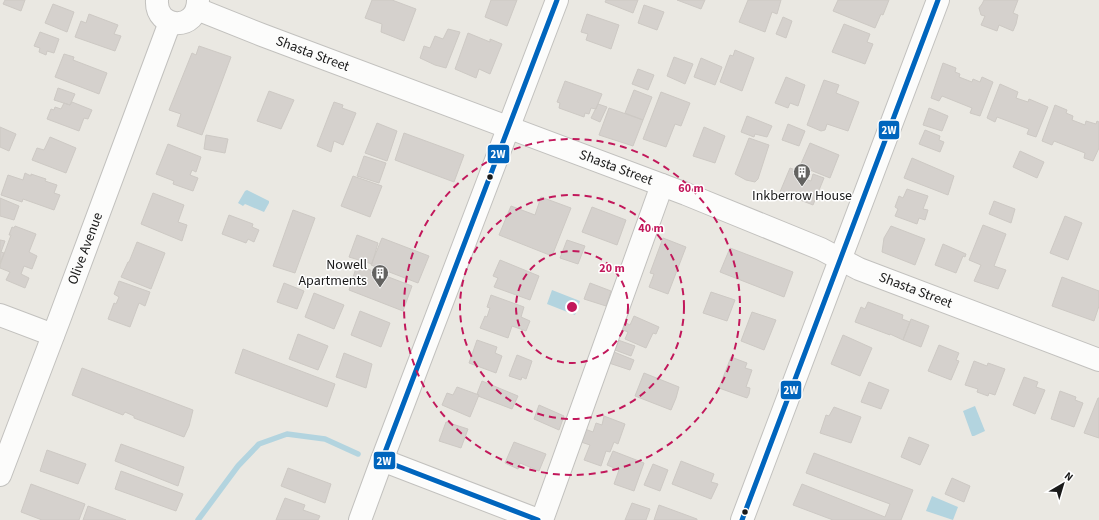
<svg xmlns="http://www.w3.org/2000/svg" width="1099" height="520" viewBox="0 0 1099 520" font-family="'Source Sans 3',sans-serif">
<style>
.water{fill:#b3d4df}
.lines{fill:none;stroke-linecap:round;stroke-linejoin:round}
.stream{stroke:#b3d4df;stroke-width:5.5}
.building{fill:#d5d1cd;stroke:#cdc9c4}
.minor-casing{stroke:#c2c1be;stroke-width:24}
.minor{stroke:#fcfcfb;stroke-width:22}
.bus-1-casing{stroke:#fff;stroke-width:8}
.bus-1{stroke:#0065bd;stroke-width:5}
.ring{fill:none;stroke:#c2185b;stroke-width:2;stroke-dasharray:7 5}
.bus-dot{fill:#1a1a1a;stroke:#fff;stroke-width:1.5}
.labels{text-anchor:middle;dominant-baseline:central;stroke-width:3;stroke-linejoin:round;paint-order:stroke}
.street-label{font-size:14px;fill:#1a1a1a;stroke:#fff}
.poi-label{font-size:14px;fill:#1a1a1a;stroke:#fff}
.centre{fill:#c2185b;stroke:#fff;stroke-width:2}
.ring-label{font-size:12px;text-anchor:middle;font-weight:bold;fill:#c2185b;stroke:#fff;stroke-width:3;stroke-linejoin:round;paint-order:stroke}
.line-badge{stroke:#fff;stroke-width:1.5}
.badge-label{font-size:11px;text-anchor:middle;font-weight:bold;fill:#fff}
</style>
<rect width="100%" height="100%" fill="#eae8e2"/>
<path class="water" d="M247,190L269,201V203L264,212L245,204L243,206L238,203L245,191Z
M552,290L580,301L575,315L547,304Z
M975,406L985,431L974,436H972L963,411Z
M932,496L958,507L953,520L926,511Z"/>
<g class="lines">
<path class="stream" d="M198,520L238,466L259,444L287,434L325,439L358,454"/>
</g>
<path class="building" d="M5,0H25L21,11L3,4Z
M372,0H392L416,9L404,41L381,32L382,24L365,18Z
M491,0H517L507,26L485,17Z
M606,0H638L633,13L605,2Z
M677,0H705L701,9Z
M748,0H781L777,14L772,12L765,32L739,22Z
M838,0H889L883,15L881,14L875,28L833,11Z
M984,0H1018L1013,13L1018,15L1016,24L1013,31L999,25L997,31L981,25L985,16L981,15L979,8L982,4Z
M53,4L74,12L67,32L45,23Z
M644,5L664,12L657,30L638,23Z
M89,14L118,25L114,34L121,36L115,51L75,37L81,21L86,23Z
M587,14L619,25L611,49L586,40L588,34L581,32Z
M783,17L792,21L786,38L776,34Z
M844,24L870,34L867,42L873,44L865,64L832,52Z
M448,29L460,32L446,68L435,65L420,58L424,46L430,48L435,36L443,39Z
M40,32L59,39L54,53L47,51L46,55L39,52L40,48L34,46Z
M468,33L490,42V39L502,44L490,74L479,69L476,78L455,69Z
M199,46L231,57L202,135L177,126L181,114L169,110L192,53L196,55Z
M735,50L754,58L742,91L720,82L730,55L733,56Z
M64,54L74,57L73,60L107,73L99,94L55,77Z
M674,57L693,64L685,84L667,76Z
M701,58L722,67L715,85L694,77Z
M943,63L956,68L955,72L960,74L959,77L972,82L973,79L980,82L982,77L993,82L980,116L970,113L972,108L942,96L939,101L931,98Z
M638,69L654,75L648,90L632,84Z
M786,77L805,85L798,106L790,103L788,108L775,103Z
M824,80L839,85L836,93L859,102L848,131L827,124L825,130L821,131L807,125Z
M565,81L602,94L596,109L591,108L589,114L585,113L584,117L559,108L560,103L557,102Z
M1000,84L1018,92L1016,98L1028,102L1029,99L1048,107L1036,137L1027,134L1029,129L997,117L995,122L987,118Z
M58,88L75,94L70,105L54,100Z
M634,90L652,97L643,120L625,113Z
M269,91L294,100L281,129L257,121Z
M661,92L690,103L681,126L675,124L666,147L643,139Z
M72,102L92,110L88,119L84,118L79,131L47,119L51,109L54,110L55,107L61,109L64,103L70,105Z
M334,102L343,105L342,108L356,113L343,145L334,141L331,152L317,146Z
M598,104L607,107L600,122L591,118Z
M1055,105L1067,110L1066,113L1073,116L1072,120L1085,125L1086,121L1096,124L1097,121L1099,122V148L1093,161L1084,158L1085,153L1054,141L1052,145L1042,141Z
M609,108L643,120L633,146L599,135Z
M929,108L948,116L942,131L923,125Z
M747,116L772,126L767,137L755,134L754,137L741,132Z
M377,123L397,131L387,161L365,153Z
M788,124L805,131L799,146L782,140Z
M0,127L16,134L9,151L0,147Z
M704,127L725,136L715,163L693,156Z
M925,130L940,136L939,140L944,142L940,152L919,144Z
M404,133L464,155L454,182L395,160Z
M206,135L228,139L225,153L204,149Z
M50,137L76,148L66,173L32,160L37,148L44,150Z
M749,138L769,145L758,179L755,182L746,180L735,174Z
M810,143L839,155L830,178L800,166Z
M168,144L201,157L196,172L192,170L190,175L198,178L193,191L173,184L174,181L156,174Z
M1020,151L1044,162L1037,178L1013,167Z
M364,156L386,163L379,183L357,176Z
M912,158L954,176L948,195L904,178Z
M790,168L801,172L799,177L811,181L813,174L824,178L813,205L780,192Z
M25,173L31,176V174L46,179L45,181L57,185L54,193L60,195L54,210L23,199L22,202L1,195L8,175L23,180Z
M353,176L382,186L370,217L341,206Z
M907,189L928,196L923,209L928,210L925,220L919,218L917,224L895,216L898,209L895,207L899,196L903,198Z
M153,193L184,205L178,222L187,225L182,241L141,224Z
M541,197L571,208L552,256L499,235L511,206L535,215Z
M0,198L19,206L14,220L0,216Z
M994,201L1015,209L1011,223L989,214Z
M592,207L626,220L617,245L582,232Z
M293,210L315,218L295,273L273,266Z
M229,215L253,224L252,227L259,230L254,242L248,239L246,243L222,234Z
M1065,216L1082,223L1068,260L1050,253Z
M983,225L1006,234L994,266L1006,270L998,289L974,281L981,265L969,260Z
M15,226L36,234L29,252L37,256L32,269L24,266L21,274L29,278L25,288L6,280L10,272L0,268V265L11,235H9L12,227L14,228Z
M891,226L925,239L915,265L882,252L884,238Z
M357,235L378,243L372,264L349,257Z
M382,238L429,256L418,283L371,265Z
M663,238L686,247L668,294L649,287L654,274L650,273Z
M0,240L5,241L1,252L4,253L0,263Z
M567,240L585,246L578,264L560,258Z
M137,242L165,253L151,289L121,277L128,262H129Z
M943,244L966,254L965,257L963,256L956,273L935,265Z
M730,248L793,272L784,297L720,272Z
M500,260L539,276L530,300L494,287L498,278L493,276Z
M357,265L412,286L403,311L349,290Z
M1062,277L1099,291V306L1094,321L1052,306Z
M119,281L150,292L145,306L139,303L130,327L108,319L114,303L116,304L119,297L114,294Z
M284,283L304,291L297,309L277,302Z
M590,283L611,291L606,306L584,299Z
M711,292L735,300L727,321L703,313Z
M314,293L344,305L334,329L305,317Z
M491,295L524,307L521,317L530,321L526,331L512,326L508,338L480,328L485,316L487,317L490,308L487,307Z
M868,302L903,315L902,319L910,322L903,340L890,334V335L855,322L861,307L865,309Z
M360,311L390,323L381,347L351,335Z
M752,312L776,320L764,350L741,341Z
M634,316L659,327L656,334L653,333L646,348L625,339L628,332L623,330L626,323L630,325Z
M911,319L929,326L921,347L903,340Z
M298,334L328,346L318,370L289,359Z
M843,335L872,348L860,376L831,364Z
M477,340L497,347L495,353L502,356L496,373L469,363Z
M618,340L635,346L631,356L615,350Z
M939,345L959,353L956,360L959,361L951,380L928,371Z
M243,349L335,384L327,407L235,373Z
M614,352L634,360L630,370L609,363Z
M344,353L372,364L366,388L336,377Z
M517,355L532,361L526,379L522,377L521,380L509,376Z
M731,357L747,363L745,368L752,370L746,387L750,388L749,394L747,398L719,388Z
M974,361L987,366L988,363L1005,369L995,395L989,393L988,396L977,392L978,389L965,385Z
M82,368L193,410L189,426L184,437L134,418V416L125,412L123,415L72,395Z
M644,373L679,387L676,398L671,410L635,396Z
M1024,377L1038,382L1036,387L1045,390L1035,414L1013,405Z
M482,381L518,396L512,409L478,396L479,395L477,394Z
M869,382L889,390L881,409L861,402Z
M457,387L479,395L470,417L442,405L447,393L453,395Z
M1060,391L1076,397L1075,400L1083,403L1074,427L1051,419Z
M1098,398H1099V438L1084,433Z
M539,405L564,416L559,430L534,419Z
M834,407L861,417L851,443L820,433L826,415L829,416Z
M604,416L625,424L618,444L614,442L610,452L606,451L601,466L584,460L590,445L581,442L585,429L593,432L596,423L602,425Z
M446,422L468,429L461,448L439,441Z
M909,437L929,445L920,465L901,457Z
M514,442L546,454L539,471L520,463L518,469L505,463Z
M121,444L184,467L178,486L115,461Z
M47,450L86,464L78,484L40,471Z
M613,451L644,463L634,491L614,484L619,470L607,465Z
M814,453L913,490L901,520H833L793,505L802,484L885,517L890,504L806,473Z
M681,461L714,474L711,482L718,484L711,499L672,484Z
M653,464L668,470L660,491L644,485Z
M288,468L331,484L325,503L281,486Z
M121,471L183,494L176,511L115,489Z
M952,478L970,486L964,502L945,494Z
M31,484L85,504L79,520H42L21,512Z
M285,498L305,505L303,510L320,516L318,520H276Z
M632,503L650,509L646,520H625Z
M659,505L697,519V520H654Z
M88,506L126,520H83Z"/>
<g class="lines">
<g class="minor-casing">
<g id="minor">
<path d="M157,0C155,30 198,32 198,0"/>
<path id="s1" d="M197,9L262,35L686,194L821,249L859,269L1099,360"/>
<path d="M0,315L53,335"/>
<path d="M382,460L538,520"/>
<path id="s2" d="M0,475L59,320L170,22"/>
<path d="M360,520L382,460L557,0"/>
<path d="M542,520L662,185"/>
<path d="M742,520L938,0"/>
</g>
</g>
<use href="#minor" class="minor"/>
<g class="bus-1-casing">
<path id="bus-1" d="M538,520L382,460L557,0
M742,520L938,0"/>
</g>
<use href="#bus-1" class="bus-1"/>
</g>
<g class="ring">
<circle cx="572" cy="307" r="56"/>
<circle cx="572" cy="307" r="112"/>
<circle cx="572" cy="307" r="168"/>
</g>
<defs>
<g id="building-pin" transform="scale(0.9)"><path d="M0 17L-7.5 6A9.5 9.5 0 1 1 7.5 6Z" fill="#636260" stroke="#fff"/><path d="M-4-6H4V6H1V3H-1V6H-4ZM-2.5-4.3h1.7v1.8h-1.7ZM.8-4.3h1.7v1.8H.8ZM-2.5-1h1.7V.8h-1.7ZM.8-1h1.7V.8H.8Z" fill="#fff"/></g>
</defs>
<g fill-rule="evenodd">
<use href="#building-pin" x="802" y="172"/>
<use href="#building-pin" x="380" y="273"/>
</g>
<g class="bus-dot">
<circle cx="490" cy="177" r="3.5"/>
<circle cx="745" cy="512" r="3.5"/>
</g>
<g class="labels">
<g class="street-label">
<text stroke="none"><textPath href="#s1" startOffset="124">Shasta Street</textPath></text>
<text stroke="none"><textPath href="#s1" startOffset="448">Shasta Street</textPath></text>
<text stroke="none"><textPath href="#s2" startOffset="242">Olive Avenue</textPath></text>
<text stroke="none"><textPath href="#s1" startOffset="772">Shasta Street</textPath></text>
</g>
<g class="poi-label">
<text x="802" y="196">Inkberrow House</text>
<text x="367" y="265" text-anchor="end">Nowell<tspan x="367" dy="16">Apartments</tspan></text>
</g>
</g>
<circle cx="572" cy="307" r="6" class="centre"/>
<g class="ring-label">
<text x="691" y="192">60 m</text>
<text x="651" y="232">40 m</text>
<text x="612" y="272">20 m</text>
</g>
<g class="line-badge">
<rect x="878" y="120" width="22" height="20" rx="4" fill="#0065bd"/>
<rect x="487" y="144" width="23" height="20" rx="4" fill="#0065bd"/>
<rect x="780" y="380" width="22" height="20" rx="4" fill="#0065bd"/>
<rect x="373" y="451" width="23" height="19" rx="4" fill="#0065bd"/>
</g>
<g class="badge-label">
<text x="889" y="134">2W</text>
<text x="498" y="158">2W</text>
<text x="791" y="394">2W</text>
<text x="384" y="465">2W</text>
</g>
<g transform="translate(1063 484) rotate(38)" stroke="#ffffff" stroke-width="3" paint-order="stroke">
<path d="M0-3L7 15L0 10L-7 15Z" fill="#1a1a1a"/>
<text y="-6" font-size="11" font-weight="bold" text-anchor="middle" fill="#1a1a1a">N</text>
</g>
</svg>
